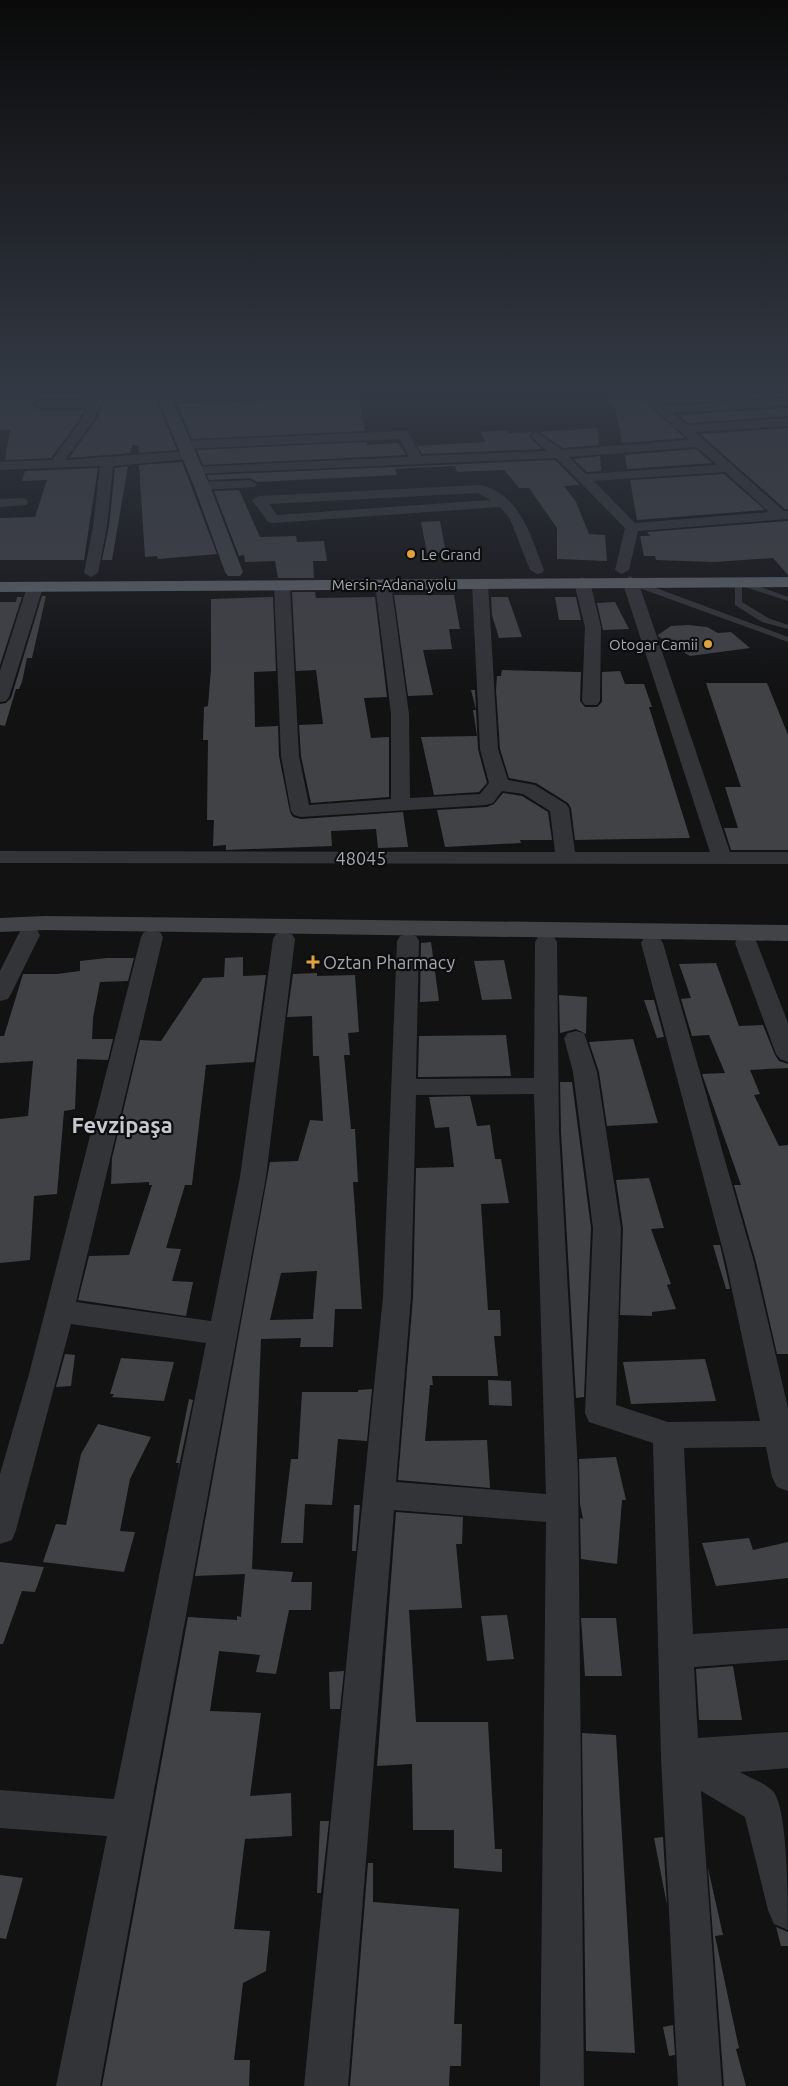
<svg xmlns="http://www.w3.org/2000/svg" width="788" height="2086" viewBox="0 0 788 2086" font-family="Ubuntu,sans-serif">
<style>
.building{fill:#414246;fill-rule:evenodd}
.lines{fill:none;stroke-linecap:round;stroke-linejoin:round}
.lane{fill:#333438;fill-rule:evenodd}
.street{fill:#333438;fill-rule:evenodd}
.secondary{fill:#414347;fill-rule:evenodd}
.highway{fill:#5f6268;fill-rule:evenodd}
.poi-dot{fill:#e0a23c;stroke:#0d0d0e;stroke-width:2}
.labels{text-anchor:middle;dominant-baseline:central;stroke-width:4.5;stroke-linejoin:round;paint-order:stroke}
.far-poi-label{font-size:15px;fill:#a4a9b2;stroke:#0d0d0e;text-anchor:start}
.far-street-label{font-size:15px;fill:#a4a9b2;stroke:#0d0d0e}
.street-label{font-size:18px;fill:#a4a9b2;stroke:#0d0d0e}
.poi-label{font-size:18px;fill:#a4a9b2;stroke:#0d0d0e;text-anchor:start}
.district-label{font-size:22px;font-weight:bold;fill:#c5c8cf;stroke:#0d0d0e}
</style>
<rect width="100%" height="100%" fill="#121213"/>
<path class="building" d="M0,394H92L90,399L40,398L33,402V406L40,410H84L79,420L51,458L5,460L10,430H0Z
M108,394L154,395L177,450L139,453L138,445H132L130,453L69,458L95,422Z
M315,394H358L365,431L192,439L177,404L307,399Z
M603,394H637L685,438L622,443L616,411Z
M655,394H663L667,398H672L765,394H788V396L667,404Z
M788,408V416L688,423L678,415Z
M598,428L599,445L563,448L539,432Z
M788,428V509H785L700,434Z
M508,430L509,433L532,432L529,437L542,449L422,454L417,446L486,442L480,432Z
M367,442V445L398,443L406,455L203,465L197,450Z
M696,449L712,463L627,469L625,455Z
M600,456L601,471L587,472L573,459Z
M555,460L580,485L564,486L576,502L589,534L605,535L607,561L557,559V528L529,488H519L504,470L457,472L455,466L411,468L395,469L397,475L257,482L250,478L209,480L207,475Z
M182,462L217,554L158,559L157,556L145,557L139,465Z
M128,466L112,560H102L109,526L115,468Z
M98,468L84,560H0V518L35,517L47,480L22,481L25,471Z
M724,474L765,510L637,520L630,480Z
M239,490L260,537L296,536L297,542L324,541L327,561H313L314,578H278L275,561L245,562L244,555L239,556L214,491Z
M440,521L446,553H427L421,522Z
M788,521V575L773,558L715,562L656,560L655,556H644L640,536H650L647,532Z
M292,592H315L316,598L375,597L387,697L364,698L371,738L389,737V797L311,803L301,756L299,725L323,724L316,670L296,671Z
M394,595H454L460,629H449L452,649L423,650L433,695L408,696Z
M42,596H46L32,658H27L22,682L19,689H16L5,726L0,725V704L6,703L11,698Z
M17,597H22L0,665V602H16Z
M273,597L276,671L254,672L255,727L278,726L279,756L290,812L293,817L301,819L403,812L408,847L378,848L376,829L331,831L332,846L226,850V845L213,846L214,820H207L208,740H203L204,707L208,706L211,669V599Z
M491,597H508L522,637L499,638L492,615Z
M555,597H576L581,620H559Z
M615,602L629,629L603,630L597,603Z
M688,625L707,627L718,633L731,632L750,648L690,656L659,637L658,635L671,626Z
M502,670L581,672L580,701L585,707H597L602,702V672L620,671L625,684H644L652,707H649L690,838L575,840L571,808L568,803L536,783L509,778L500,749L496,690L497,676H501Z
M706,683H767L788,735V850H731L724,828H738L725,787H741Z
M471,690H475L478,749L487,783L479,792L434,795L421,737L477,736L473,710H476Z
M503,793L522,796L548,812L552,840H520L521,843L445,847L437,810L487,807L494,804Z
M431,942L439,1001L420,1002L421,943Z
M243,957V976L266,975L254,1062L206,1065L192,1185H185L166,1248L181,1249L172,1281L193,1282L186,1316L78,1300L89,1256L129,1255L152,1185H149V1182L111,1184L112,1158L140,1040L161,1041L203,978L224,977L225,958Z
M107,958H134L128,981L100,982L93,1018L92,1039H113L108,1060L77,1059L75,1109L64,1111L57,1194L34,1196L30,1260L0,1263V1119L28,1116L33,1061L0,1063V1036H4L23,974H57L80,971V961Z
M504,960L512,999L482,1000L474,961Z
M716,963L739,1026L763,1025L775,1055L779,1061L788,1064V1068L750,1070L760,1094L754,1095L779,1146L788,1145V1354H777L756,1262L734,1185H741L702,1074L725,1073L709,1035L692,1036L681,999L691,998L679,964Z
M317,973V976L355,975L359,1032L348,1033L350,1055H344L351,1129H355L358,1182H353L362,1309H335L333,1347H300L301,1338L261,1339L252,1569L293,1572L291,1582H312L311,1610H289L276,1674L256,1672L260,1655L219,1651L210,1711L261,1713L250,1796L291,1793L292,1836L245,1839L234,1929L270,1931L266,1971L243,1983L234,2060H250L249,2086H102L188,1617L237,1620V1616L241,1617L245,1574L195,1576L270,1162L298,1161L310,1120L323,1121L319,1056H313L312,1016L287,1017L293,974ZM317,1271L313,1319L270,1320L281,1273Z
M559,995L587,997L586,1034L576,1029L560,1033Z
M644,1000H654L664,1037L657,1038Z
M506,1035L511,1076L418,1077L419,1036Z
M633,1039L658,1123L607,1126L599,1072L589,1042Z
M560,1082H572L591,1228L584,1397L576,1398L561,1131Z
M470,1096L477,1126L490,1125L495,1159H501L509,1203L481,1204L488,1310H500L501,1336H494L498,1376H432L433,1385H430L425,1441L487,1440L490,1488L398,1480L413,1297L416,1168L454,1167L449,1127L435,1128L429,1097Z
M649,1178L664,1228L651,1229L671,1284L667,1285L676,1309L652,1312V1316L620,1315L623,1228L616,1180Z
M713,1245H720L730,1289H726Z
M65,1354L75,1355L71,1386L56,1387Z
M121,1358L174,1362L164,1401L112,1397L114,1394H110Z
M705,1359L716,1401L631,1404L623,1362Z
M488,1380L511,1381L512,1406L489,1405Z
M372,1389L367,1441L338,1439L332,1505L305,1504L303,1543H281L291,1459H298L302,1392H358V1390Z
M189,1399L193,1400L178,1471L179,1463H176Z
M98,1424L151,1437L130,1479L120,1531L135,1532L124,1572L43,1562L56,1524L66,1525L81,1454Z
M616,1457L626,1500H622L617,1564L581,1559L580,1518L583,1519L580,1504L579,1459Z
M354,1505H360L356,1551H352Z
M396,1512L463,1517L462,1544H456L462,1608L409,1610L416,1722H488L495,1849H502V1872L454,1868V1830H413L412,1764L377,1766Z
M749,1538L753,1550L788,1542V1578L716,1586L702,1543Z
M0,1562L44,1567L35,1592L22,1591L3,1644H0Z
M507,1615L514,1659L487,1661L481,1616Z
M581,1618H616L622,1676H585Z
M733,1666L742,1720H699L696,1669Z
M344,1671L340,1709H330L329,1672Z
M582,1733L616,1735L635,2053L586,2051Z
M320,1821H329L321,1893H317Z
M663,1837L667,1905L654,1838Z
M368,1863H373V1902L459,1909L454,2024H462L461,2066H450L449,2086H350Z
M708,1868L723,1935L715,1936L739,2048L736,2049L746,2086H724Z
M0,1875L23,1878L6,1939L0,1938Z
M776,1927L788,1932V1946H781Z
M673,2025L675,2055L669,2056L663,2027Z"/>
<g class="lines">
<path class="lane" d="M735,580H741L788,597V601L742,586V602L768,618L788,625V629L762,622L735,605Z
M631,581H637L788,637V642L631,585Z"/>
<path class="street" d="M94,394H106L93,421L65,460L189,451L195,455L189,459L113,466L107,526L98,573L91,577L84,573L93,526L100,466L0,470V462L52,460L81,421L87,408H40L34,404L40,400L91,401Z
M219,394H313L307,397L165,403L159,400L165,397Z
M639,394H652L666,406L788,398V406L673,413L687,425L788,418V426L695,432L784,511H788V519L638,531L629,570L622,574L615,570L625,528L556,458L195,474L190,473L189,470L190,467L409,457L400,439L185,449L179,445L185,441L404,431L408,432L421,456L547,451L530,436L536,432L562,450L689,440ZM697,447L717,465L586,474L569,457ZM725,472L769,512L635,523L594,481Z
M250,480L257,484L255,487L202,490L195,486L202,482Z
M481,485C521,495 531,537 544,570L542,573L537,574L530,570L510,519L500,507L273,523L268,522L252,500L259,496ZM478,493L490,500L277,515L269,504Z
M21,498L26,499L28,502L26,505L0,507V499Z
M630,576L638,581L730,852H788V864L0,863V851L555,852L550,811L523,794L502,791L493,803L486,805L301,817L294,815L291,811L281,756L274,585L282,580L290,585L299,756L309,805L391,799V714L375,584L383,579L391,584L409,714L410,798L480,794L489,783L480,749L472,584L480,579L488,584L498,749L508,780L535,785L566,804L569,808L575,852H710L622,581Z
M582,577L590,582L601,627L600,701L597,705H585L582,701L585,627L574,582Z
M35,582L43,587L9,697L6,701L0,702V671L27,587Z
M29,928L37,930L40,935L11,994L8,999L0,1001V971L18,935L21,930Z
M152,930L160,932L163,937L76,1302L211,1321L240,1177L273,939L276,934L284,932L292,934L295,939L266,1177L100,2086H56L107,1836L0,1828V1790L114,1799L206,1343L71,1324L16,1530L12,1540L0,1544V1474L29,1374L141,937L144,932Z
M408,934L416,936L419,941L416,1079L534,1078L535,942L538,937L546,935L554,937L557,942L559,1131L578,1471L584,2086H540L546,1522L394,1510L348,2086H304L383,1297L397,941L400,936ZM534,1094L546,1494L396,1482L411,1297L416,1095Z
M652,936L660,938L663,943L754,1262L788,1408V1491L777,1487L772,1477L766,1447L684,1448L693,1634L788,1628V1660L694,1667L698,1738L788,1732V1768L740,1772C750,1778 765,1783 773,1791C788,1809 788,1902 788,1930L774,1924L768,1910L745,1817L701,1791L722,2086H678L661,1758L653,1443L589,1422L585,1413L593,1228L573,1072L564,1038L568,1033L576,1031L584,1033L597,1072L621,1228L616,1405L668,1422L760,1421L726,1262L641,943L644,938Z
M746,936L754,938L757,943L788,1023V1062L780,1059L776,1054L735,943L738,938Z"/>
<path class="secondary" d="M156,394H170L210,486L243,572L240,576H228L225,572L194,486Z
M45,916L788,925V941L45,930L0,932V918Z"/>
<path class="highway" d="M788,577V587L0,592V582Z"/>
</g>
<linearGradient id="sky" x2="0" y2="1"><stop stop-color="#0a0a0a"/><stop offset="0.57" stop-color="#333944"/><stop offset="1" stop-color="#333944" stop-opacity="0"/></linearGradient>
<rect width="788" height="686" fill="url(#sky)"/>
<g class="poi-dot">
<circle cx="411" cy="554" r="5"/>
<circle cx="708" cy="644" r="5"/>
<path d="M310.5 954.5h5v5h5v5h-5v5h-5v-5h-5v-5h5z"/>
</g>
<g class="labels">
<g class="far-poi-label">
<text x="421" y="554">Le Grand</text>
<text x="698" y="644" text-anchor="end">Otogar Camii</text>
</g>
<g class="far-street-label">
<text x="394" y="584">Mersin-Adana yolu</text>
</g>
<g class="street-label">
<text x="361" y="858">48045</text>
</g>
<g class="poi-label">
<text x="323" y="962">Oztan Pharmacy</text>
</g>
<g class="district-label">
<text x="122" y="1124">Fevzipaşa</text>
</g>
</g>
</svg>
